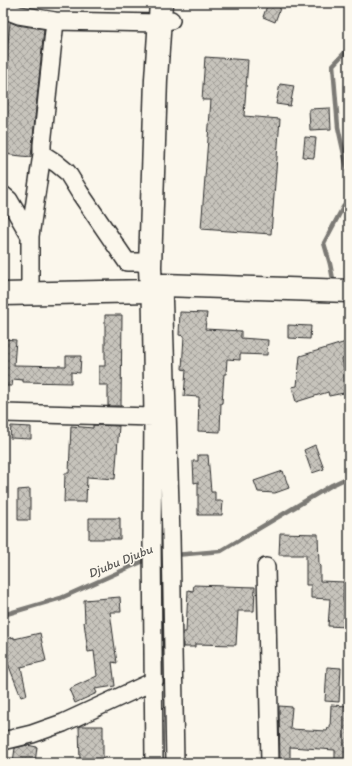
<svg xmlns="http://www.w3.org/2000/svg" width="352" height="766" viewBox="0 0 352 766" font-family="Itim,sans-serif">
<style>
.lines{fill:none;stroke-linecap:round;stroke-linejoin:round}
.stream{stroke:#7b7a75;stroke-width:4.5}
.building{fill:url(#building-cross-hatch);stroke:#2b2b2b}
.street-casing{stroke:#2b2b2b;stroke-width:20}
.secondary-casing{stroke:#2b2b2b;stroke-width:25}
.street{stroke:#fbf7ec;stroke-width:17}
.secondary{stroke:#fbf7ec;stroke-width:22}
.labels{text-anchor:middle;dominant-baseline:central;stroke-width:3;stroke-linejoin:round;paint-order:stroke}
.water-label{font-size:13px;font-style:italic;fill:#5a5956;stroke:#fbf7ec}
</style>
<defs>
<pattern id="building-cross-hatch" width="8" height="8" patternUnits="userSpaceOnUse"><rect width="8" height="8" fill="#c7c4bc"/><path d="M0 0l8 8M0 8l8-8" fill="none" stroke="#a29f99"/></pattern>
</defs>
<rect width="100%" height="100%" fill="#fbf7ec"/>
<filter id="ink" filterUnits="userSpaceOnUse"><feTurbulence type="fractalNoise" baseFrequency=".025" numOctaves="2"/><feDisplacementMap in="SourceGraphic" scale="8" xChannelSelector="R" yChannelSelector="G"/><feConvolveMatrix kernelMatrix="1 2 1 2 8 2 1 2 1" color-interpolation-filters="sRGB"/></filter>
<g filter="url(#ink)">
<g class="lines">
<path class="stream" d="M349,48L333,65L338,127L349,177
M334,284L330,264L324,243L349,196
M175,555L221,551L332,485L349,477
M3,615L61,598L148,559"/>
</g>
<path class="building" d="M268,3H282L275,22L263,17Z
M10,22L17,25L44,29L31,157L3,154V95Z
M205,57L248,60L244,116L280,119L271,234L201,229L211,100H202Z
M280,84L294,86L290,106L276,104Z
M330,108L331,129L310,130L309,109Z
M305,137L316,138L314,158L303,157Z
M180,312L207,313L205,329L241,331V338L268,340L267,355L240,354V360L227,359L226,374H224L222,403H221L220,432L198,431L199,397L184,396L186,370L182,369L184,336L179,335Z
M105,315H122L121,405V406H108V385H99V366H105Z
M288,325L311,326L310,339L288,338Z
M3,339L16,340L14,365L66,366V356H81L80,373L71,372V383L23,382V380L13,379L12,386H3Z
M346,342L349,354V357L342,359L349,392L329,396L328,392L296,402L292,387L297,386L300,356Z
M93,425L119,426L115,479L87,477L86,502H64L65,473H69L71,426L93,428Z
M11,426L31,427V439L10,438Z
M315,445L324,469L312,473L304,450Z
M198,455H208L211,492H215V501H223L222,515H198V482L194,483L193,461H198Z
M283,471L289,488L275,493L258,492L254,481Z
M30,489V520H18V490Z
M89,518H120V539H89Z
M280,533L318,534L319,565L320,566V581L344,582L343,601H348L346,627L328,626L330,599L311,598V585H306V555H279Z
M194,585L255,587L254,611H238L236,645L195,644V647H183V632H186L188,590L193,591Z
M120,597L121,612H110L117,663L112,662L115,686L95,689L97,693L75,703L69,689L97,676L94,651L88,652L84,622H85L84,600Z
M40,633L46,661L21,667L27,695L21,697L3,651V640L14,637V639Z
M327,667L341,668L339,702L325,701Z
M331,705L349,706V763H335V750L290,747V763H280L279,706L292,707L290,729L327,731L328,728H330Z
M79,726H103V761L80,762Z
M27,745L37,747L35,763L13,762L15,748Z"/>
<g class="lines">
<g class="street-casing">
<path id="street" d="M3,9L19,15L55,21L159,23L171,20
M55,21L42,145V154L56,163L67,172L80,193L127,262H140L150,267
M3,195L9,200L30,236V293
M30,236L42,154
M163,285L171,536L175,763
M151,291L153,417L152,540L154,763
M3,413L153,417
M266,567L270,763
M3,741L32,734L63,723L154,681"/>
</g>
<g class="secondary-casing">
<path id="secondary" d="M151,291L150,267L156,79L161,3
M3,294L151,291L163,285L349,291"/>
</g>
<use href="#street" class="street"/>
<use href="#secondary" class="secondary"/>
</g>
</g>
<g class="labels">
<g class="water-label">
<text transform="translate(120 561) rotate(-22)">Djubu Djubu</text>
</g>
</g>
<rect width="352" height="766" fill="none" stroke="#fbf7ec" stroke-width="16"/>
<rect x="8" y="8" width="336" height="750" fill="none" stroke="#2b2b2b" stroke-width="1.5" filter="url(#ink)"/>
</svg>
